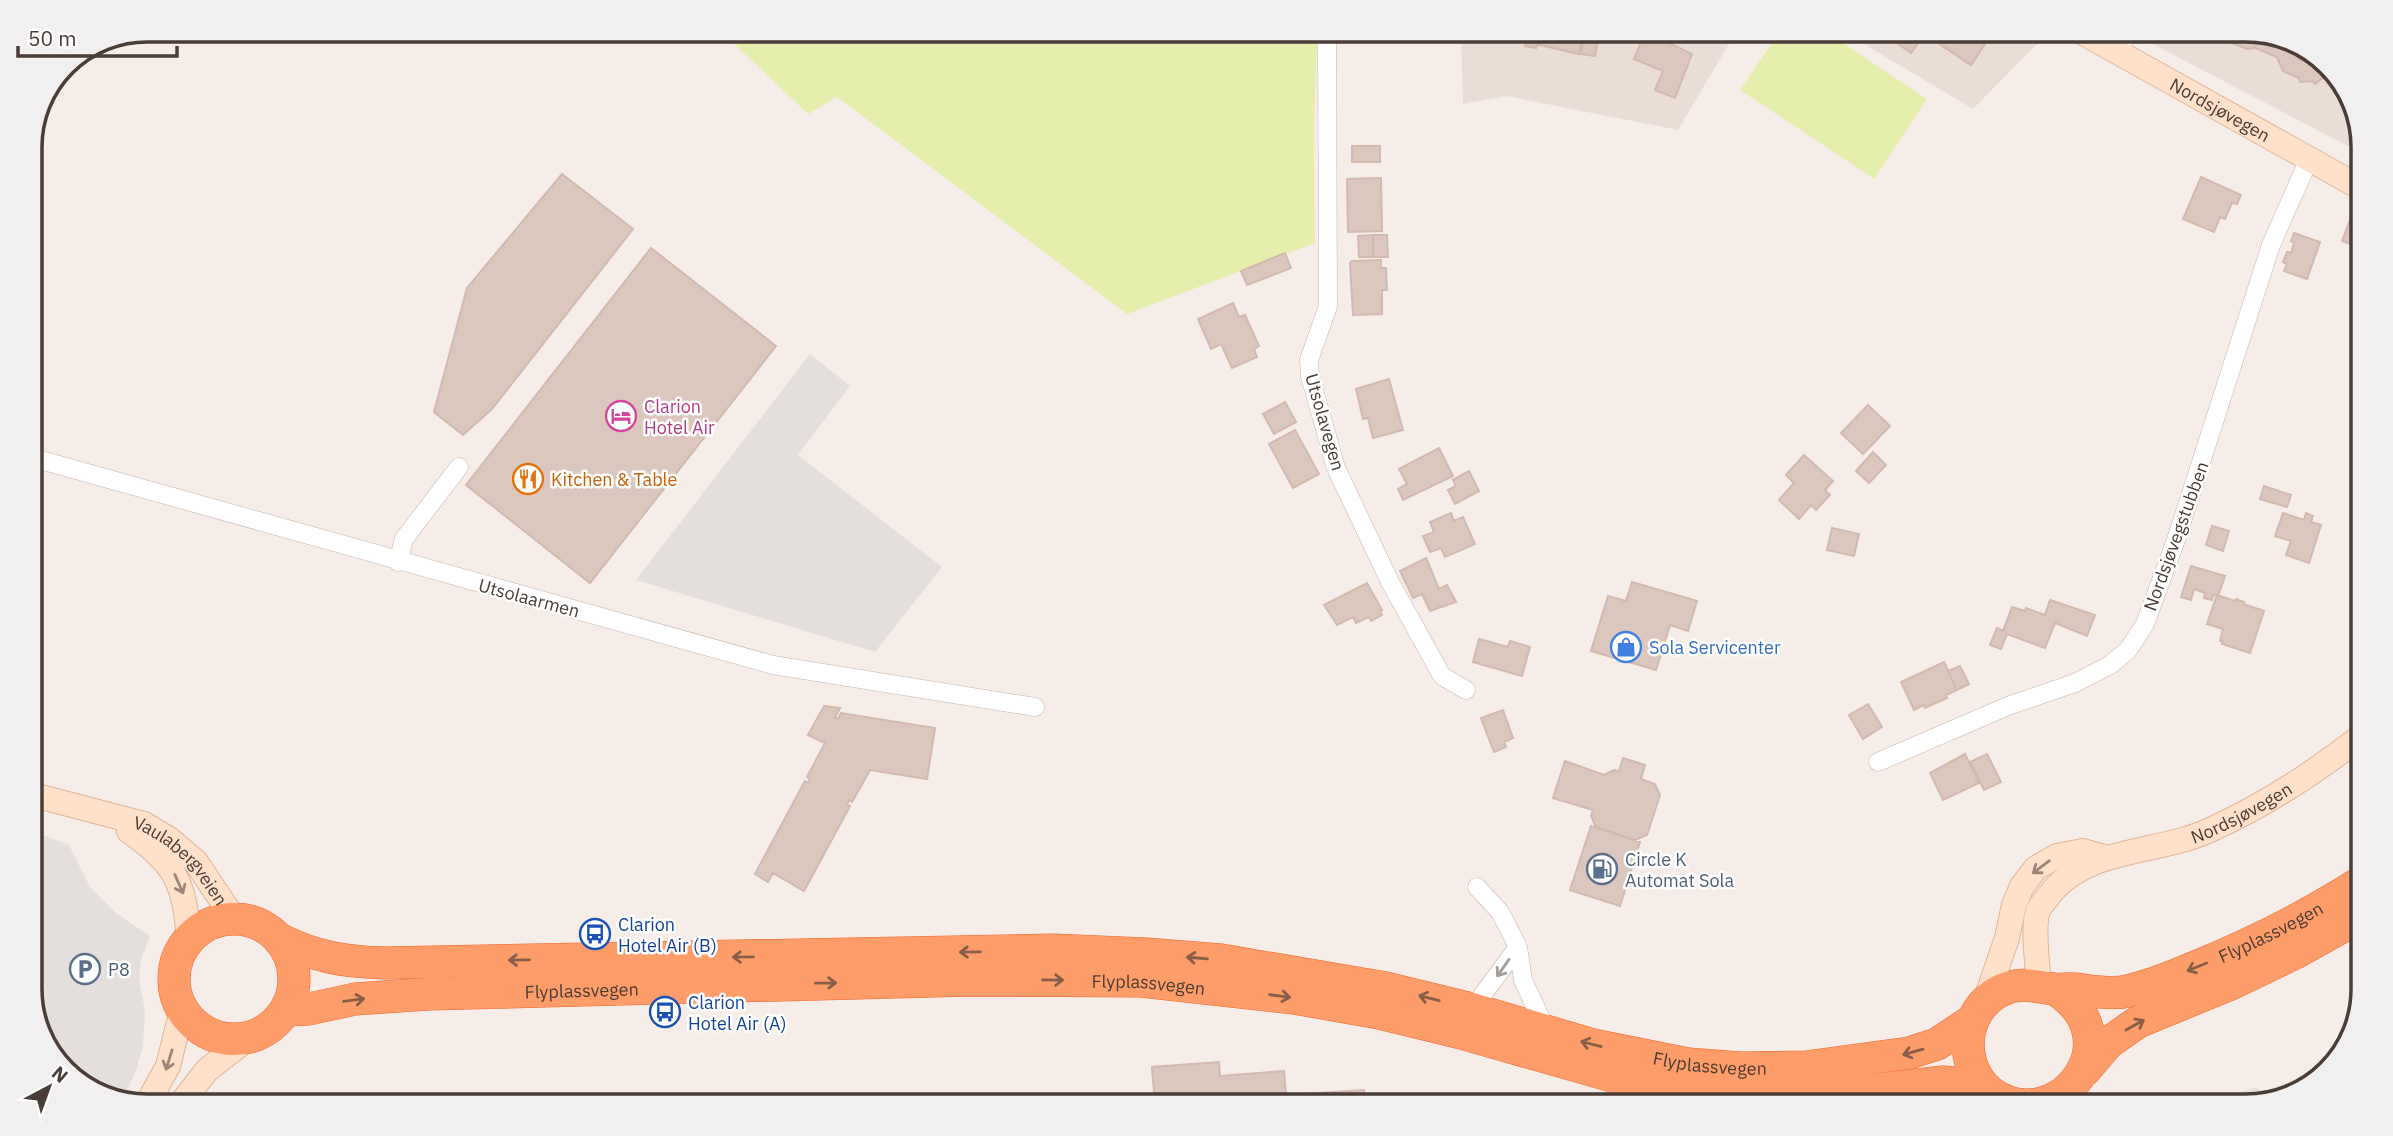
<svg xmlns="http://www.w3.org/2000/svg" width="2393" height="1136" viewBox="0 0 2393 1136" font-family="'IBM Plex Sans',sans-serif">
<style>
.residential{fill:#eaddd6}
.green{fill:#e6eead}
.parking{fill:#e4dfdd}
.building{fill:#dcc7bf;stroke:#d4b9af;stroke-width:2}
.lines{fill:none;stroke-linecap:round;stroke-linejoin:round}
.street-casing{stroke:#c5b5ad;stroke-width:19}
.secondary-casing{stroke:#e0b597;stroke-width:26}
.highway-casing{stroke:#ee662a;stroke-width:33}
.street{stroke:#fff;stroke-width:18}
.secondary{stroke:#ffe0c9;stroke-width:24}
.highway{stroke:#ff9d6a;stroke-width:32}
.oneway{stroke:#9b8678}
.oneway2{stroke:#895e48}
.oneway3{stroke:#a49e9a}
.labels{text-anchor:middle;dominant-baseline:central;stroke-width:5;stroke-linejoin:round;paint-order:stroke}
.street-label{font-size:18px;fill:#4a3c36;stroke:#fff}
.hotel-label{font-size:18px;fill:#b23c85;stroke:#fff;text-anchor:start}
.food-label{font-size:18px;fill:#c56008;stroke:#fff;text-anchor:start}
.shop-label{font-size:18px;fill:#366cbe;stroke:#fff;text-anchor:start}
.service-label{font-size:18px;fill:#4e5e75;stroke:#fff;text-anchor:start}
.transit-label{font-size:18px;fill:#164399;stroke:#fff;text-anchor:start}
.rim{fill:none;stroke:#4a3c36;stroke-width:3.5}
</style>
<rect width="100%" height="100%" fill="#f6ede8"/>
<path class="residential" d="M2126,30H2246L2297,42L2343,82L2363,140V154Z
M1842,31H2044L2048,33L1973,109Z
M1736,32L1678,130L1507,96L1463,104L1461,33Z"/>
<path class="green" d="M1825,31L1927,99L1874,179L1740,90L1779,32Z
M1307,34V41H1317L1314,129L1315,243L1127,314L837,97L808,114L726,36Z"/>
<path class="parking" d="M810,354L850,386L798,455L942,567L875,652L636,580Z
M30,834L43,835L69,845L90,887L116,913L150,936L141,960L139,978L145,1012L143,1046L136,1071L122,1100L96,1094L50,1054L30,997Z
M2256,1087L2271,1099L2246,1106H2200Z"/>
<path class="building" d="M2228,30H2246L2261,33L2255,48L2247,49L2224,40Z
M1900,31H1927L1911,53L1893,40Z
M1946,31H1991L1993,32L1971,65L1938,43Z
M1583,32L1579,54L1540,45H1537L1536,48L1525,46L1527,36L1510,33Z
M1585,32H1599L1595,56L1581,54Z
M1660,33L1674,39L1671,44L1692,54L1675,98L1655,90L1663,71L1634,59L1644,35L1657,40Z
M2261,33L2297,42L2301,45L2297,50L2298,59L2312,64L2318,60L2332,71L2329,78L2324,77L2315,84L2312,81L2300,82L2299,78L2283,71L2277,57L2255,48Z
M1352,146H1380V162H1352Z
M562,174L633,229L492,409L463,435L434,412L467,288Z
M2201,177L2241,195L2237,204L2232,203L2225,219L2220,217L2214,232L2183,219Z
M1381,178L1382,231L1348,232L1347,179Z
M2350,220L2363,225V249L2342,241Z
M2294,233L2320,242L2307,279L2284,271L2287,264L2283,262L2287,252L2291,253L2294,243L2291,241Z
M1373,235V257H1359L1358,236Z
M1373,235H1387L1388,257H1373Z
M651,248L776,346L590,583L466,485Z
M1285,253L1291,268L1247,285L1241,271Z
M1381,260V268H1386L1387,290H1382V314L1353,315L1350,263L1352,261Z
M1233,303L1239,317L1245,315L1259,346L1254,349L1257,357L1232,368L1221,344L1211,349L1198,319Z
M1389,379L1403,430L1373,438L1368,418L1363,419L1356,389Z
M1285,402L1296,422L1274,434L1263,414Z
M1868,405L1890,426L1863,454L1841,433Z
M1295,430L1319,474L1293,488L1269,444Z
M1439,448L1453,476L1403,500L1398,489L1407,484L1399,469Z
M1873,452L1886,465L1869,483L1856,471Z
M1804,455L1833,481L1825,490L1830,495L1816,510L1811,505L1799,519L1779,500L1794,483L1786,475Z
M1469,471L1479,491L1455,504L1448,490L1456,486L1453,480Z
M2264,486L2291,495L2287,507L2260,499Z
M1451,513L1454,521L1463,517L1475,544L1445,557L1441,548L1430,552L1423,536L1434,532L1430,522Z
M2283,513L2304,520L2306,513L2313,516L2311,522L2321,525L2309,563L2286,555L2291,541L2275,536Z
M2212,526L2229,531L2223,551L2206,545Z
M1832,528L1859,534L1854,556L1827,550Z
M1426,558L1439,589L1447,585L1456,602L1430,611L1422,594L1413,598L1400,571Z
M2191,566L2225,576L2218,596L2213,595L2212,600L2204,598L2205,593L2194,589L2191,600L2181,597Z
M1632,582L1697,601L1688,631L1670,625L1656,670L1591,651L1608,596L1626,601Z
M1367,583L1382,610L1380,611L1382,615L1371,621L1369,617L1356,623L1353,617L1337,625L1324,605Z
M2217,595L2235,601L2236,599L2244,602L2243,604L2264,611L2250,653L2222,644L2223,642L2220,641L2223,629L2207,624Z
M2050,600L2095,615L2087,636L2055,623L2045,648L2007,634L2001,649L1990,645L1997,628L2003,631L2012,607L2025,611L2026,608L2045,615Z
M1479,639L1508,647L1510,641L1530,647L1522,676L1473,662Z
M1944,662L1957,690L1946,695L1947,698L1925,708L1924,705L1914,710L1901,682Z
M1960,666L1969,684L1957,690L1948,671Z
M1868,704L1882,727L1863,739L1849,715Z
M824,706L840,708L835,717L838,719L841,713L935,728L927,779L870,770L852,802L849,800L847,804L850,806L804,891L773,873L768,882L755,874L805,781L808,783L810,779L807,777L825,743L808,735Z
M1503,710L1513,738L1504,742L1506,747L1494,752L1481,718Z
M1965,754L1979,783L1943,800L1930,773Z
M1987,754L2001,782L1984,790L1970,762Z
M1623,758L1645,765L1641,779L1655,784L1660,795L1647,835L1635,840L1596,827L1591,816L1593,810L1553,798L1565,761L1604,775L1614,770L1619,771Z
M1591,826L1640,842L1620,906L1570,890Z
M1219,1062L1220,1076L1284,1071L1286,1095L1364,1090L1365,1106H1140L1155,1105L1152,1067Z"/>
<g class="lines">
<g class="street-casing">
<path id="street" d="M1327,34L1328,306L1309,360L1310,376L1336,468L1390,582L1442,676L1466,690
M2119,53L2127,30
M30,457L773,665L1035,707
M398,562L404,539L459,467
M1878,762L2008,706L2075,683L2110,665L2128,650L2145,624L2176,540L2271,245L2309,159
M1477,887L1500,912L1518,947
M1472,1009L1518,947L1523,980L1547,1032"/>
</g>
<g class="secondary-casing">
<g id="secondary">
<path id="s1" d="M2078,30L2363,189"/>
<path id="s2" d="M30,794L144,824L169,839L196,862L234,919"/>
<path d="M129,831C176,865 184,881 189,939"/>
<path id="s3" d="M2039,985C2038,968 2032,926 2038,911C2039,907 2044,902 2047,898C2084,846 2157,855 2210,830C2263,806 2317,771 2363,735"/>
<path d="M1985,1002L2007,938L2014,905L2022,886L2036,868L2057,856L2083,851L2104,857"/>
<path d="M146,1106L168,1066L182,1010"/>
<path d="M179,1106L207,1070L247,1039"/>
</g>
</g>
<g class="highway-casing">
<g id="highway">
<circle cx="234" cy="979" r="60"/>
<path id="s4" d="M279,939C316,957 344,962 385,963L1053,950L1146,954L1221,960L1386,988L1472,1009L1593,1045L1688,1064L1740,1068L1806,1067L1909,1053L1937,1044L1973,1020"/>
<path id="s5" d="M2055,989C2135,1040 2059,1136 1994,1095C1957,1069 1960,1010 2002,990C2021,981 2036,987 2054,989C2061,990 2068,988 2075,989C2092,991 2106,994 2123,992C2148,987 2170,978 2193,968C2252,944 2310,915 2363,881"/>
<path id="s6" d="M287,1010L309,1009L355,999L428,994L972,980L1141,981L1294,998L1379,1013L1461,1033L1626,1080L1734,1097L1803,1098L1943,1082L1968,1084L1995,1096"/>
<path d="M2085,1070L2108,1043L2138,1022L2233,983L2295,953L2363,915"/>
</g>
</g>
<use href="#street" class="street"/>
<use href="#secondary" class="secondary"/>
<use href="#highway" class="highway"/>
</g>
<defs><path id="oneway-shaft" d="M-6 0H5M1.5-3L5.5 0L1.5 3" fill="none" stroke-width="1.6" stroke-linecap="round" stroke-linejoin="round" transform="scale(1.75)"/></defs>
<g class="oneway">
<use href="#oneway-shaft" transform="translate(2041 867) rotate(143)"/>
<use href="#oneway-shaft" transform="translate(179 884) rotate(66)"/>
<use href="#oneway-shaft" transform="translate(169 1060) rotate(107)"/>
</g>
<g class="oneway2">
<use href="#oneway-shaft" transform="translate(970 952) rotate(179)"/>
<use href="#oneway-shaft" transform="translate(743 957) rotate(179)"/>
<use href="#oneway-shaft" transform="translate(1197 958) rotate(-175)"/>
<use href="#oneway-shaft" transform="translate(519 960) rotate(179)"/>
<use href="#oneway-shaft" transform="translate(2197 967) rotate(158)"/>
<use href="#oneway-shaft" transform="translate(1053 980) rotate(1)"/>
<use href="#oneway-shaft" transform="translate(826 983) rotate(-1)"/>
<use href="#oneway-shaft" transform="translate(1280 996) rotate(7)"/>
<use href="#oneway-shaft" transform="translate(1429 998) rotate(-166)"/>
<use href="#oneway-shaft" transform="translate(354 1000) rotate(-7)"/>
<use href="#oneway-shaft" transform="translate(2135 1025) rotate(-29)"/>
<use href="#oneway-shaft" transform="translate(1591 1044) rotate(-165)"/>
<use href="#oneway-shaft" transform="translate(1913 1052) rotate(164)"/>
</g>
<use class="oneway3" href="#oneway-shaft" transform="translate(1503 968) rotate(125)"/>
<defs>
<g id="hotel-ring" transform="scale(1.575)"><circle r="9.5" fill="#fff" stroke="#d1479c" stroke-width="1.5"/><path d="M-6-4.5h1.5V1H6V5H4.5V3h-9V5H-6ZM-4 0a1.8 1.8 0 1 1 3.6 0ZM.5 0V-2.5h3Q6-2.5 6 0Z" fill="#d1479c"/></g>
<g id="restaurant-ring" transform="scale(1.575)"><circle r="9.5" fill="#fff" stroke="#e8710a" stroke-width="1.5"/><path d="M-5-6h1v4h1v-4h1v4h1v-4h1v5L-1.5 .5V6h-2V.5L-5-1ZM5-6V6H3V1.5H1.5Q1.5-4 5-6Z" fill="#e8710a"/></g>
<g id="shop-ring" transform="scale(1.575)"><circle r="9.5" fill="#fff" stroke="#3f7fe0" stroke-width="1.5"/><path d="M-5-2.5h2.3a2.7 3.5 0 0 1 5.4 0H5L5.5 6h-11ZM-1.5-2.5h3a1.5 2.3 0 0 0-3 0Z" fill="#3f7fe0"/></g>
<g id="fuel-ring" transform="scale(1.575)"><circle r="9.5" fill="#fff" stroke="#5c6f8a" stroke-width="1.5"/><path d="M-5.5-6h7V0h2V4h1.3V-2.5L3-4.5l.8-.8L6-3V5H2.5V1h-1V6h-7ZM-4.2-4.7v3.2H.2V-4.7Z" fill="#5c6f8a"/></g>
<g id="bus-ring" transform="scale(1.575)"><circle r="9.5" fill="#fff" stroke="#1a4fb4" stroke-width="1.5"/><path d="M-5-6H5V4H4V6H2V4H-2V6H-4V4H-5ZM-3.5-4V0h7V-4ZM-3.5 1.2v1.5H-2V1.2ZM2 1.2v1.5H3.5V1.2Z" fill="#1a4fb4"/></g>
<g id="parking-ring" transform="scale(1.575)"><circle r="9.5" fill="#fff" stroke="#5c6f8a" stroke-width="1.5"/><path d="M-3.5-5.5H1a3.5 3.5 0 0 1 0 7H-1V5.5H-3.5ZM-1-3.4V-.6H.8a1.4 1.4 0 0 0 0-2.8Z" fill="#5c6f8a"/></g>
</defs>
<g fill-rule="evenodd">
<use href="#hotel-ring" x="621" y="416"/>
<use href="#restaurant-ring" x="528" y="479"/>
<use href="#shop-ring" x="1626" y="647"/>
<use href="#fuel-ring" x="1602" y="869"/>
<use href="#bus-ring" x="595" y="934"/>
<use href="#parking-ring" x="85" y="969"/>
<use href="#bus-ring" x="665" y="1012"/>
</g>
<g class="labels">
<g class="street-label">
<text stroke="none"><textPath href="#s1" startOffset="163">Nordsjøvegen</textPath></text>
<text transform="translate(1325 422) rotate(74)">Utsolavegen</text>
<text transform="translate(2176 536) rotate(-70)">Nordsjøvegstubben</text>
<text transform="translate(529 598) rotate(15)">Utsolaarmen</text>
<text stroke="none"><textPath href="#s3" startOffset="306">Nordsjøvegen</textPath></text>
<text stroke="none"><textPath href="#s2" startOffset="170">Vaulabergveien</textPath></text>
<text stroke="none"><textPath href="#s5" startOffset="607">Flyplassvegen</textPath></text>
<text stroke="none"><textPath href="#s6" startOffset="863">Flyplassvegen</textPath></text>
<text stroke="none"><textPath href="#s6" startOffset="296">Flyplassvegen</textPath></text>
<text stroke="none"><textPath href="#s4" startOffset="1447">Flyplassvegen</textPath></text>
</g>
<g class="hotel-label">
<text x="644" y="406">Clarion<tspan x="644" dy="21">Hotel Air</tspan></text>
</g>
<g class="food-label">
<text x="551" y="479">Kitchen &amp; Table</text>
</g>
<g class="shop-label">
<text x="1649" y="647">Sola Servicenter</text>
</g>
<g class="service-label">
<text x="1625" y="859">Circle K<tspan x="1625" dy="21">Automat Sola</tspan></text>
<text x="108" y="969">P8</text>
</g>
<g class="transit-label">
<text x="618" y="924">Clarion<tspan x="618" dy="21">Hotel Air (B)</tspan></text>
<text x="688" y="1002">Clarion<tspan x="688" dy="21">Hotel Air (A)</tspan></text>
</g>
</g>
<path d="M0 0H2393V1136H0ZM147 42H2246A105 105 0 0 1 2351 147V989A105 105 0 0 1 2246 1094H147A105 105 0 0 1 42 989V147A105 105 0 0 1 147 42Z" fill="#f1efef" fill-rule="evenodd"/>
<path class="rim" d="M147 42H2246A105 105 0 0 1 2351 147V989A105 105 0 0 1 2246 1094H147A105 105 0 0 1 42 989V147A105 105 0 0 1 147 42Z"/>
<g transform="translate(49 1087) rotate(41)" stroke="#ffffff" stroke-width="5" paint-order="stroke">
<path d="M0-5L12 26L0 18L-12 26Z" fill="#4a3c36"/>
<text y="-10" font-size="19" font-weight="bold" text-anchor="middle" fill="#4a3c36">N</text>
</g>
<path d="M18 46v10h159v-10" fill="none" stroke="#4a3c36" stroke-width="3.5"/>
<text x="28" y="46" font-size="21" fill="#4a3c36" stroke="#ffffff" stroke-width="5" paint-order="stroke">50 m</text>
</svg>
